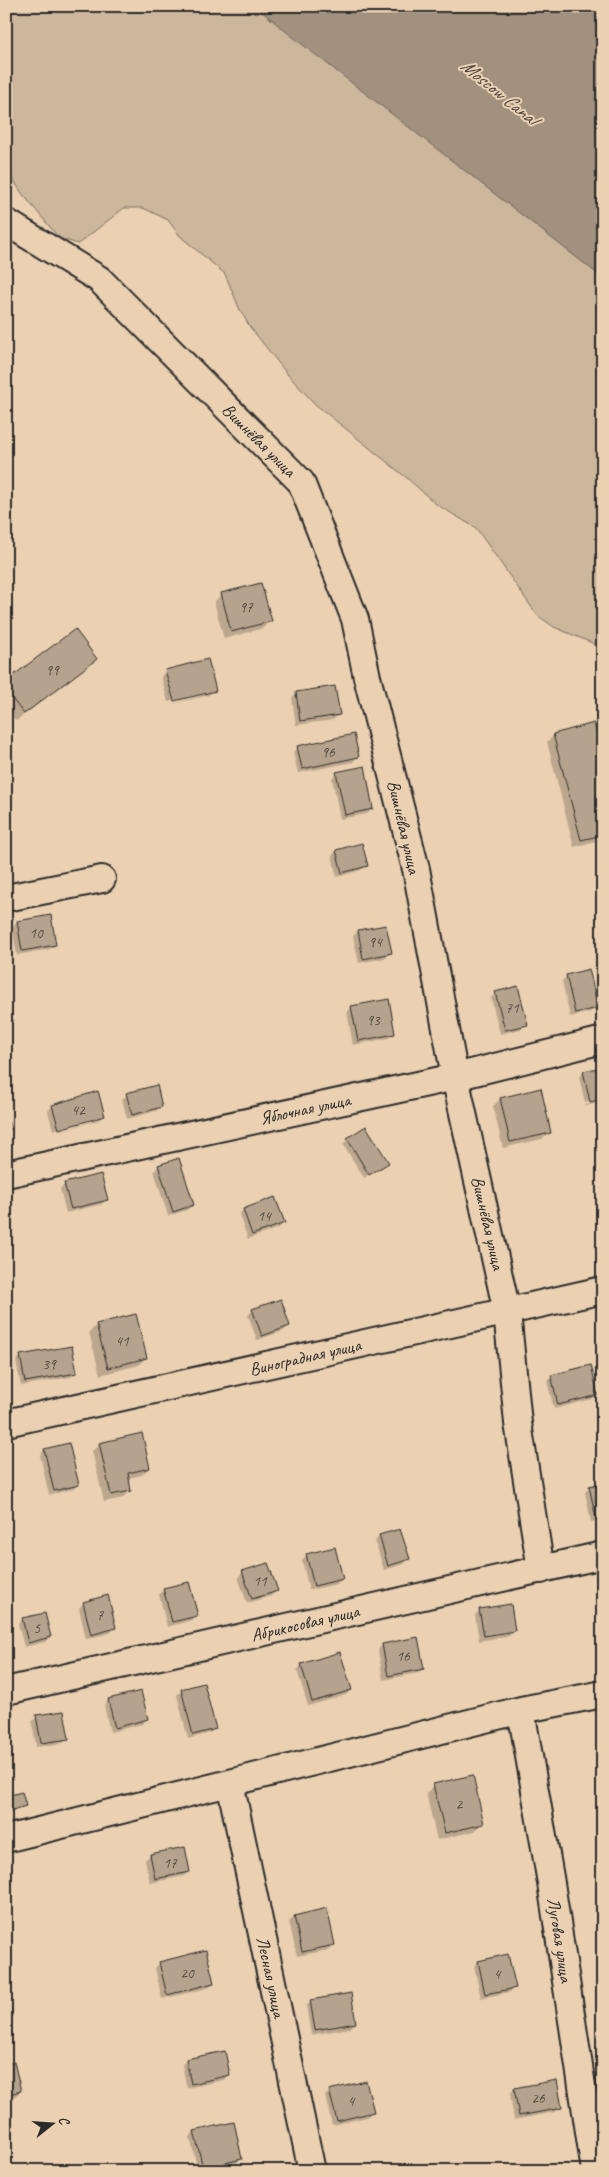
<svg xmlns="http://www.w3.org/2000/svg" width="609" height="2177" viewBox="0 0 609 2177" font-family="Caveat,sans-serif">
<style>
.green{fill:#ccb69c;stroke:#7c7064}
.water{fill:#a2917f;stroke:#72685d}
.shadow{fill:#0003}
.building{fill:#b6a38d;stroke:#2b2b2b}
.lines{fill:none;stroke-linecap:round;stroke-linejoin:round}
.minor-casing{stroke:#2b2b2b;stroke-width:30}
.minor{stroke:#ebd1b2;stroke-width:26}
.labels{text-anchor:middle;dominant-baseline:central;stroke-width:4;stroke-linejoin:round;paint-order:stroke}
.number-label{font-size:15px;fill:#4e4944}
.street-label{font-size:18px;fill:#2b2b2b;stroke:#ebd1b2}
.water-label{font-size:19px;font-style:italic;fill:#494440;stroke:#ebd1b2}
</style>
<rect width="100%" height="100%" fill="#ebd1b2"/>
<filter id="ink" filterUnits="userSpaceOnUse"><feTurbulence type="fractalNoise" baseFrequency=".02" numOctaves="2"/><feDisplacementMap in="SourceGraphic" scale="10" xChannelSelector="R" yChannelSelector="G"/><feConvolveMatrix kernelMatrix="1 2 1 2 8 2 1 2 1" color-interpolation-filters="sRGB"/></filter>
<g filter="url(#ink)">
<path class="green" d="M6,6H255L603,278V650L592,643L554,627L537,615L476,528L436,504L408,479L315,404L288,375L250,327L240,310L225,274L180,236L168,220L143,208H124L78,244L59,238L21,192L10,174L6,173Z"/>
<path class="water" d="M255,6H603V278L294,38Z"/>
<path class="shadow" d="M261,584L270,621L263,628L224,639L214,602L221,595Z
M96,659L16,721L6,708V683Z
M166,671L214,690L209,695L169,705L210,693V691L168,702L161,676Z
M296,693L338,715L333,720L296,725L292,698Z
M554,735L603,764V839L574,847L547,742Z
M298,748L357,757L353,762L298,773L293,752Z
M337,773L372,809L367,814L340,819L332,778Z
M336,851L366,865L361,870L337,877L332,856Z
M17,922L55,945L50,949L17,955L12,927Z
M358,931L390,953L385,958L359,963L353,936Z
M567,976L596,1007L591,1012L570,1017L562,981Z
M496,993L526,1024L521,1029L500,1034L491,998Z
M352,1007L394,1033L389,1038L353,1045L347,1012Z
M584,1072L603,1098L585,1102L579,1077Z
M127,1095L161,1106L156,1111L127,1119L122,1099Z
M500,1099L549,1132L542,1139L503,1148L493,1106Z
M603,1100V1102L586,1106L585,1104Z
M52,1106L103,1115L99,1120L54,1133L99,1119V1116L53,1130L48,1111Z
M348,1139L387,1162L364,1178L343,1144Z
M159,1166L192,1205L187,1210L168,1216L154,1171Z
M65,1184L106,1199L102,1204L66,1213L60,1189Z
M243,1210L283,1223L279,1228L248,1239L239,1215Z
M253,1310L288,1326L284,1331L257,1340L248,1315Z
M97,1325L146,1357L139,1365L100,1375L89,1332Z
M21,1356L75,1373L71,1377L21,1386L16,1361Z
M552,1376L597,1394L592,1399L554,1409L547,1381Z
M100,1444L149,1468L142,1475L128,1478L130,1490L123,1498L104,1502L92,1451Z
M44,1450L78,1485L73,1489L49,1495L40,1455Z
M603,1485V1520L591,1522L585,1492L590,1487Z
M380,1536L408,1559L404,1564L384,1570L375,1541Z
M307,1555L342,1579L337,1584L309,1590L302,1560Z
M243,1572L276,1591L271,1596L247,1603L238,1577Z
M164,1589L196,1616L192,1620L167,1627L159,1594Z
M84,1603L115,1628L110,1633L86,1639L79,1608Z
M480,1610L514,1631L509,1636L479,1641L475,1615Z
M23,1619L50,1637L45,1642L24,1647L18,1624Z
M382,1645L423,1668L418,1673L383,1680L378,1650Z
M302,1665L350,1690L346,1695L308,1706L297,1670Z
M182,1690L215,1728L210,1733L188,1739L177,1695Z
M108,1701L147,1719L142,1724L110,1732L104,1705Z
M37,1717L67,1738L63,1743L36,1747L32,1721Z
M434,1786L483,1823L475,1831L437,1840L426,1793Z
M150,1855L189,1871L184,1876L150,1883L145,1860Z
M294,1917L334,1945L329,1950L297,1956L289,1922Z
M478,1962L514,1987L510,1992L481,1998L474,1966Z
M160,1963L213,1983L208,1988L162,1999L155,1968Z
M311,2002L355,2023L350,2028L311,2035L306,2006Z
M186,2060L229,2075L224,2080L187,2088L182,2065Z
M6,2066L20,2091L15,2096L6,2098Z
M514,2089L560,2108L555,2112L514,2120L510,2094Z
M330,2091L372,2112L367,2117L332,2125L325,2096Z
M194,2132L241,2159L236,2163L198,2171L190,2137Z"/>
<path class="building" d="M261,583L272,621L231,632L221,593Z
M75,629L97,659L24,714L6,691V681Z
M208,659L216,691L174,701L165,670Z
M335,686L340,715L300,721L296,692Z
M594,723L603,759V835L581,840L553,734Z
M354,734L359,757L302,769L297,746Z
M365,766L373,809L345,815L336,772Z
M362,843L368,866L342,873L336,850Z
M51,915L56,945L22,951L17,921Z
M386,925L392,953L363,959L358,930Z
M589,969L598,1008L575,1013L566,975Z
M518,986L528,1025L505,1030L495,992Z
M389,999L395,1034L358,1041L351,1006Z
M603,1067V1099L590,1102L583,1071Z
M157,1085L162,1107L132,1115L126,1093Z
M541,1088L551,1133L510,1142L500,1098Z
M98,1091L105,1116L59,1129L52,1105Z
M6,1114L11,1129L6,1130Z
M366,1126L389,1163L369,1175L347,1138Z
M179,1158L194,1205L173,1212L158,1165Z
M101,1174L108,1200L71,1209L64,1183Z
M275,1197L285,1223L252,1235L243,1209Z
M281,1299L290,1326L262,1336L252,1309Z
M136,1314L147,1358L108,1368L96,1324Z
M72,1346L77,1373L25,1382L20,1355Z
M591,1365L598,1395L558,1405L551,1375Z
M142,1433L150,1468L128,1473L131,1491L111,1495L99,1443Z
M69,1443L79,1485L54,1491L44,1449Z
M603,1483V1517L596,1518L589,1486Z
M6,1486L9,1503H6Z
M400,1529L410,1559L388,1566L379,1535Z
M335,1547L343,1579L314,1586L306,1554Z
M268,1563L278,1591L252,1599L242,1571Z
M189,1582L198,1616L172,1622L163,1588Z
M108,1595L116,1628L91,1635L83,1602Z
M511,1604L515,1631L484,1636L479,1609Z
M45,1613L51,1637L28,1643L22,1618Z
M418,1637L424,1669L388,1676L382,1644Z
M340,1652L352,1690L312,1702L301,1664Z
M204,1683L216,1729L193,1735L181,1689Z
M141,1691L148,1719L115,1728L108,1699Z
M64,1711L69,1739L41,1743L36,1715Z
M473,1775L484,1824L445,1833L433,1784Z
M22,1792L26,1806L6,1812V1796Z
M185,1847L190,1872L155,1879L150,1854Z
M327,1908L335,1945L302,1952L294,1916Z
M206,1950L214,1983L167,1995L159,1962Z
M508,1954L516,1988L485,1994L478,1961Z
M351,1993L356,2023L315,2030L310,2000Z
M6,1995L13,2016L6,2018Z
M225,2051L230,2075L191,2084L186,2059Z
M14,2062L21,2091L6,2095V2064Z
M557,2080L562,2108L519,2116L514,2088Z
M366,2081L374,2112L337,2121L329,2090Z
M234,2122L242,2159L203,2168L194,2131Z
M46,2166L47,2171H30Z"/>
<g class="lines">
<g class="minor-casing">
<path id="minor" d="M6,222L99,279L301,482L355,619L367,677L416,869L455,1077L507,1312L518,1423L541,1570
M6,898L102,879
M6,1174L455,1077L603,1040
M6,1423L603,1290
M6,1691L603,1555
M521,1710L551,1883L595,2171
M230,1783L312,2171
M6,1839L521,1710L603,1694"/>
</g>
<use href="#minor" class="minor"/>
</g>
</g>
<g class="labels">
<g class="number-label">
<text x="246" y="607">97</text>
<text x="52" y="670">99</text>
<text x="328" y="752">96</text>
<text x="36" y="933">10</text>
<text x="375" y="942">94</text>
<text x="512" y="1008">71</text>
<text x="373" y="1020">93</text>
<text x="78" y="1110">42</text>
<text x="264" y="1216">14</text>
<text x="122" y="1341">41</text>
<text x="49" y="1364">39</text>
<text x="260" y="1581">11</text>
<text x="100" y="1615">7</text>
<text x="37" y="1628">5</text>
<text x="403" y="1656">16</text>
<text x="459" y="1804">2</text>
<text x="170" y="1863">17</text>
<text x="187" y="1973">20</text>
<text x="497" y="1974">4</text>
<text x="538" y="2098">26</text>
<text x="351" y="2101">4</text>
</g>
<g class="street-label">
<text transform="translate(259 440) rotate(45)">Вишнёвая улица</text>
<text transform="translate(404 827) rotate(77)">Вишнёвая улица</text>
<text transform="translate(305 1109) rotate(-12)">Яблочная улица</text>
<text transform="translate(488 1223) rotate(77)">Вишнёвая улица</text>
<text transform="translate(305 1357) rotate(-13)">Виноградная улица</text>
<text transform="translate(305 1623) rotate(-13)">Абрикосовая улица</text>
<text transform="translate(560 1940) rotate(81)">Луговая улица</text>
<text transform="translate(271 1977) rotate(78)">Лесная улица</text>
</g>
<g class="water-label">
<text transform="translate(499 92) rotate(39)">Moscow Canal</text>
</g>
</g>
<rect width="609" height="2177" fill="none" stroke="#ebd1b2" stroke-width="25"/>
<rect x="12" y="12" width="584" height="2152" fill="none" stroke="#2b2b2b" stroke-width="2" filter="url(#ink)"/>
<g transform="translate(52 2124) rotate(73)" stroke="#ebd1b2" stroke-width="4" paint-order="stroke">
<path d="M0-4L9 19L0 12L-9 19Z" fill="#2b2b2b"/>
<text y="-8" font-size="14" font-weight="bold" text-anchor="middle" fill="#2b2b2b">С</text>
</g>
</svg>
